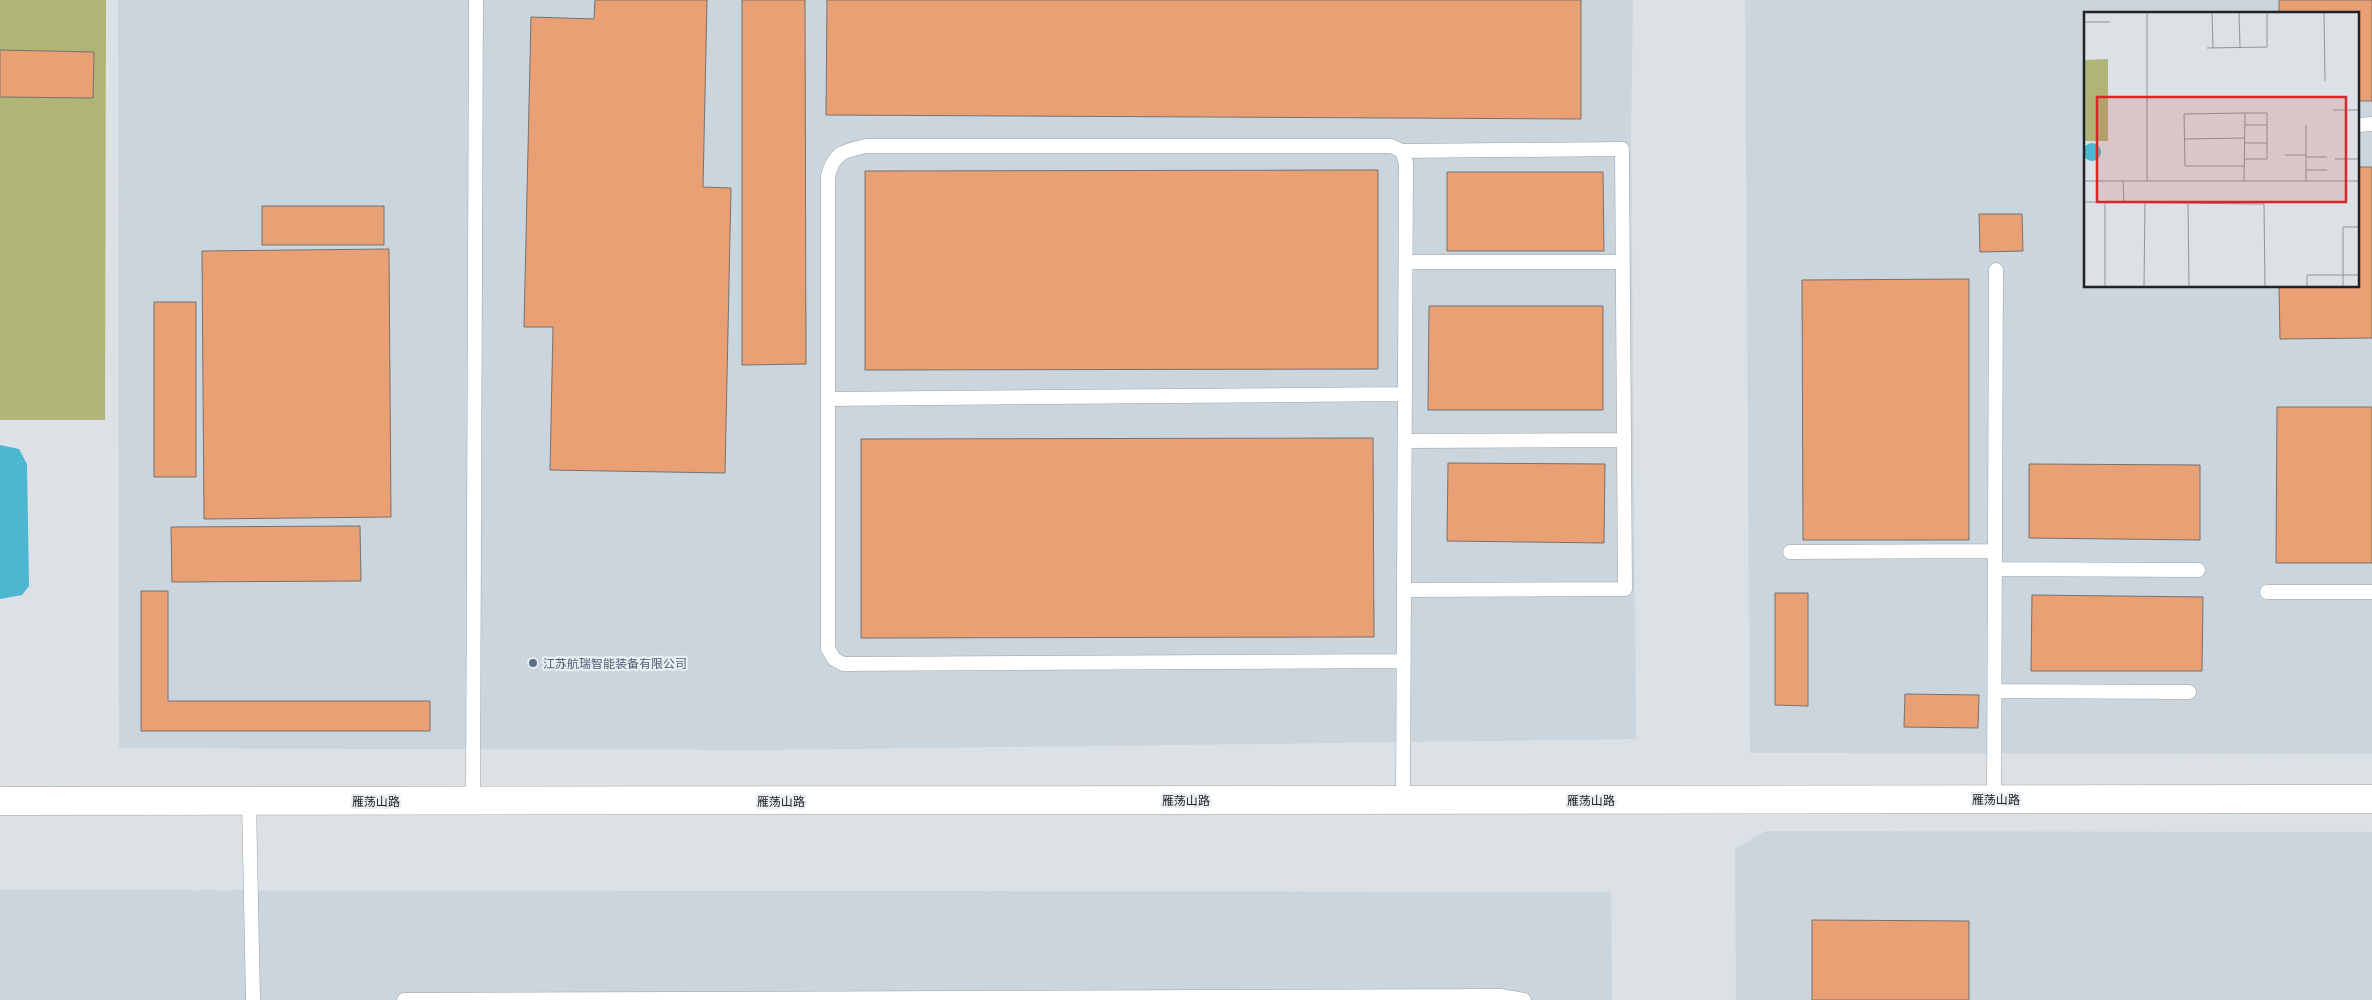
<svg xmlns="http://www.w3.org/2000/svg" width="2372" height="1000" viewBox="0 0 2372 1000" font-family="Quicksand,'Noto Sans SC',sans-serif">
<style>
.built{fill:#cad5de;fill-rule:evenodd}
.green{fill:#aeb577}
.water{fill:#4cb7d1}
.building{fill:#e8a074;stroke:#77726f}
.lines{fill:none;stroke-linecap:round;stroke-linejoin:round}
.lane-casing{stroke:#9da3a6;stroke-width:15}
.street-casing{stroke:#9da3a6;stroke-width:29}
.lane{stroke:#fff;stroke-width:14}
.street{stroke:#fff;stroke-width:28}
.service-dot{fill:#5c6f8a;stroke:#e8eef2;stroke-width:2}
.labels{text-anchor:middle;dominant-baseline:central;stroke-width:4.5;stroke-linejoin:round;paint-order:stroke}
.service-label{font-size:12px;fill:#4e5e75;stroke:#e8eef2;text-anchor:start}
.street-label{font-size:12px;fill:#202223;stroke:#e8eef2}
.inset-road{fill:none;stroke:#909597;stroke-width:1}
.view{fill:#d62828;fill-opacity:0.15;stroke:#d62828;stroke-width:2.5}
.inset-edge{fill:none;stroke:#202223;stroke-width:2.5}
</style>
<rect width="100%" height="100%" fill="#dbe1e5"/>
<path class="built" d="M118,0H1633L1631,132L1636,739L771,750L119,748Z
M1745,0H2372V754L1750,753ZM2086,14H2358V286H2086Z
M1766,831L2372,832V1000H1736L1735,849Z
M0,890L1611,892L1612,1000H0Z"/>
<path class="green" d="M0,0H106L105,420H0Z"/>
<path class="water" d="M0,445L19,449L27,464L29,586L22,595L0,599Z"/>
<path class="building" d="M595,0H707L703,187L731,188L725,473L550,470L553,327H524L531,17L594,19Z
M742,0H805L806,364L742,365Z
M827,0H1581V119L826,115Z
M2279,0H2372V101H2358V14H2279Z
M0,50L94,52L93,98L0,97Z
M2358,167H2372V338L2280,339L2279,286H2358Z
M1378,170V369L865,370V171Z
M1447,172H1603L1604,251H1447Z
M262,206H384V245H262Z
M1979,214H2022L2023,251L1980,252Z
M389,249L391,517L204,519L202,251Z
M1969,279V540H1803L1802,280Z
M154,302H196V477H154Z
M1429,306H1603V410H1428Z
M2277,407H2372V563H2276Z
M1373,438L1374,637L861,638V439Z
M1448,463L1605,464L1604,543L1447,541Z
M2029,464L2200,465V540L2029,538Z
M360,526L361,581L172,582L171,527Z
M141,591H168V701H430V731H141Z
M1775,593H1808V706L1775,705Z
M2032,595L2203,597L2202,671H2031Z
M1905,694L1979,695L1978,728L1904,727Z
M1812,920L1969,921V1000H1812Z"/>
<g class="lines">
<g class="lane-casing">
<path id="lane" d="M2358,125L2372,124
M1402,151L1622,149L1625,589L1404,590
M1406,262H1622
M828,399L1405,394
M1405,441L1624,440
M1790,552L1995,551
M1995,569L2198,570
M2267,592H2372
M1995,691L2189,692
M1994,799L1996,270
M1403,800L1406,163L1402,151L1391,146H866C844,151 834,152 828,176V649L834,659L843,664L1404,661
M249,801L253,1000
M473,801L476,0
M404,1000L1500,996L1524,1000"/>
</g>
<g class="street-casing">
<path id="street" d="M0,801L2372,799"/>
</g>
<use href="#lane" class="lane"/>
<use href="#street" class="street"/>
</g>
<circle class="service-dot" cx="533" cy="663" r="5"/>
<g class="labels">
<g class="service-label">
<text x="543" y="663">江苏航瑞智能装备有限公司</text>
</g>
<g class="street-label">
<text x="1996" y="799">雁荡山路</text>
<text x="1186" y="800">雁荡山路</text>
<text x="1591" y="800">雁荡山路</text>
<text x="376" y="801">雁荡山路</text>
<text x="781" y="801">雁荡山路</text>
</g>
</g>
<g transform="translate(2084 12)">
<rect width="275" height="275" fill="#dbe1e5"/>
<path d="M24,47V129H0V48Z" fill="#aeb577"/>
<path d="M-1 140a9 9 0 1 1 18 0a9 9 0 1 1-18 0Z" fill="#4cb7d1"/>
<path class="inset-road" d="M128,0L129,36M155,0L156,35M240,0L241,69M0,10H26M123,36L183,35V0M249,98H275M160,101H183V147H160M161,113H183M100,127L160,126M160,131H183M201,143H222M222,145H243M251,147H275M222,158H243M0,169H275M39,169L40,190M63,169V0M160,169L161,102L160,101L100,102L101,154H160M222,169V113M0,190L180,192L181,275M21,190V275M104,190L105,275M60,275L61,190M223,275V263H275M259,275V215H275"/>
<path class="view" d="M13,85H262V190H13Z"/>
<rect width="275" height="275" class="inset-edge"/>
</g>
</svg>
